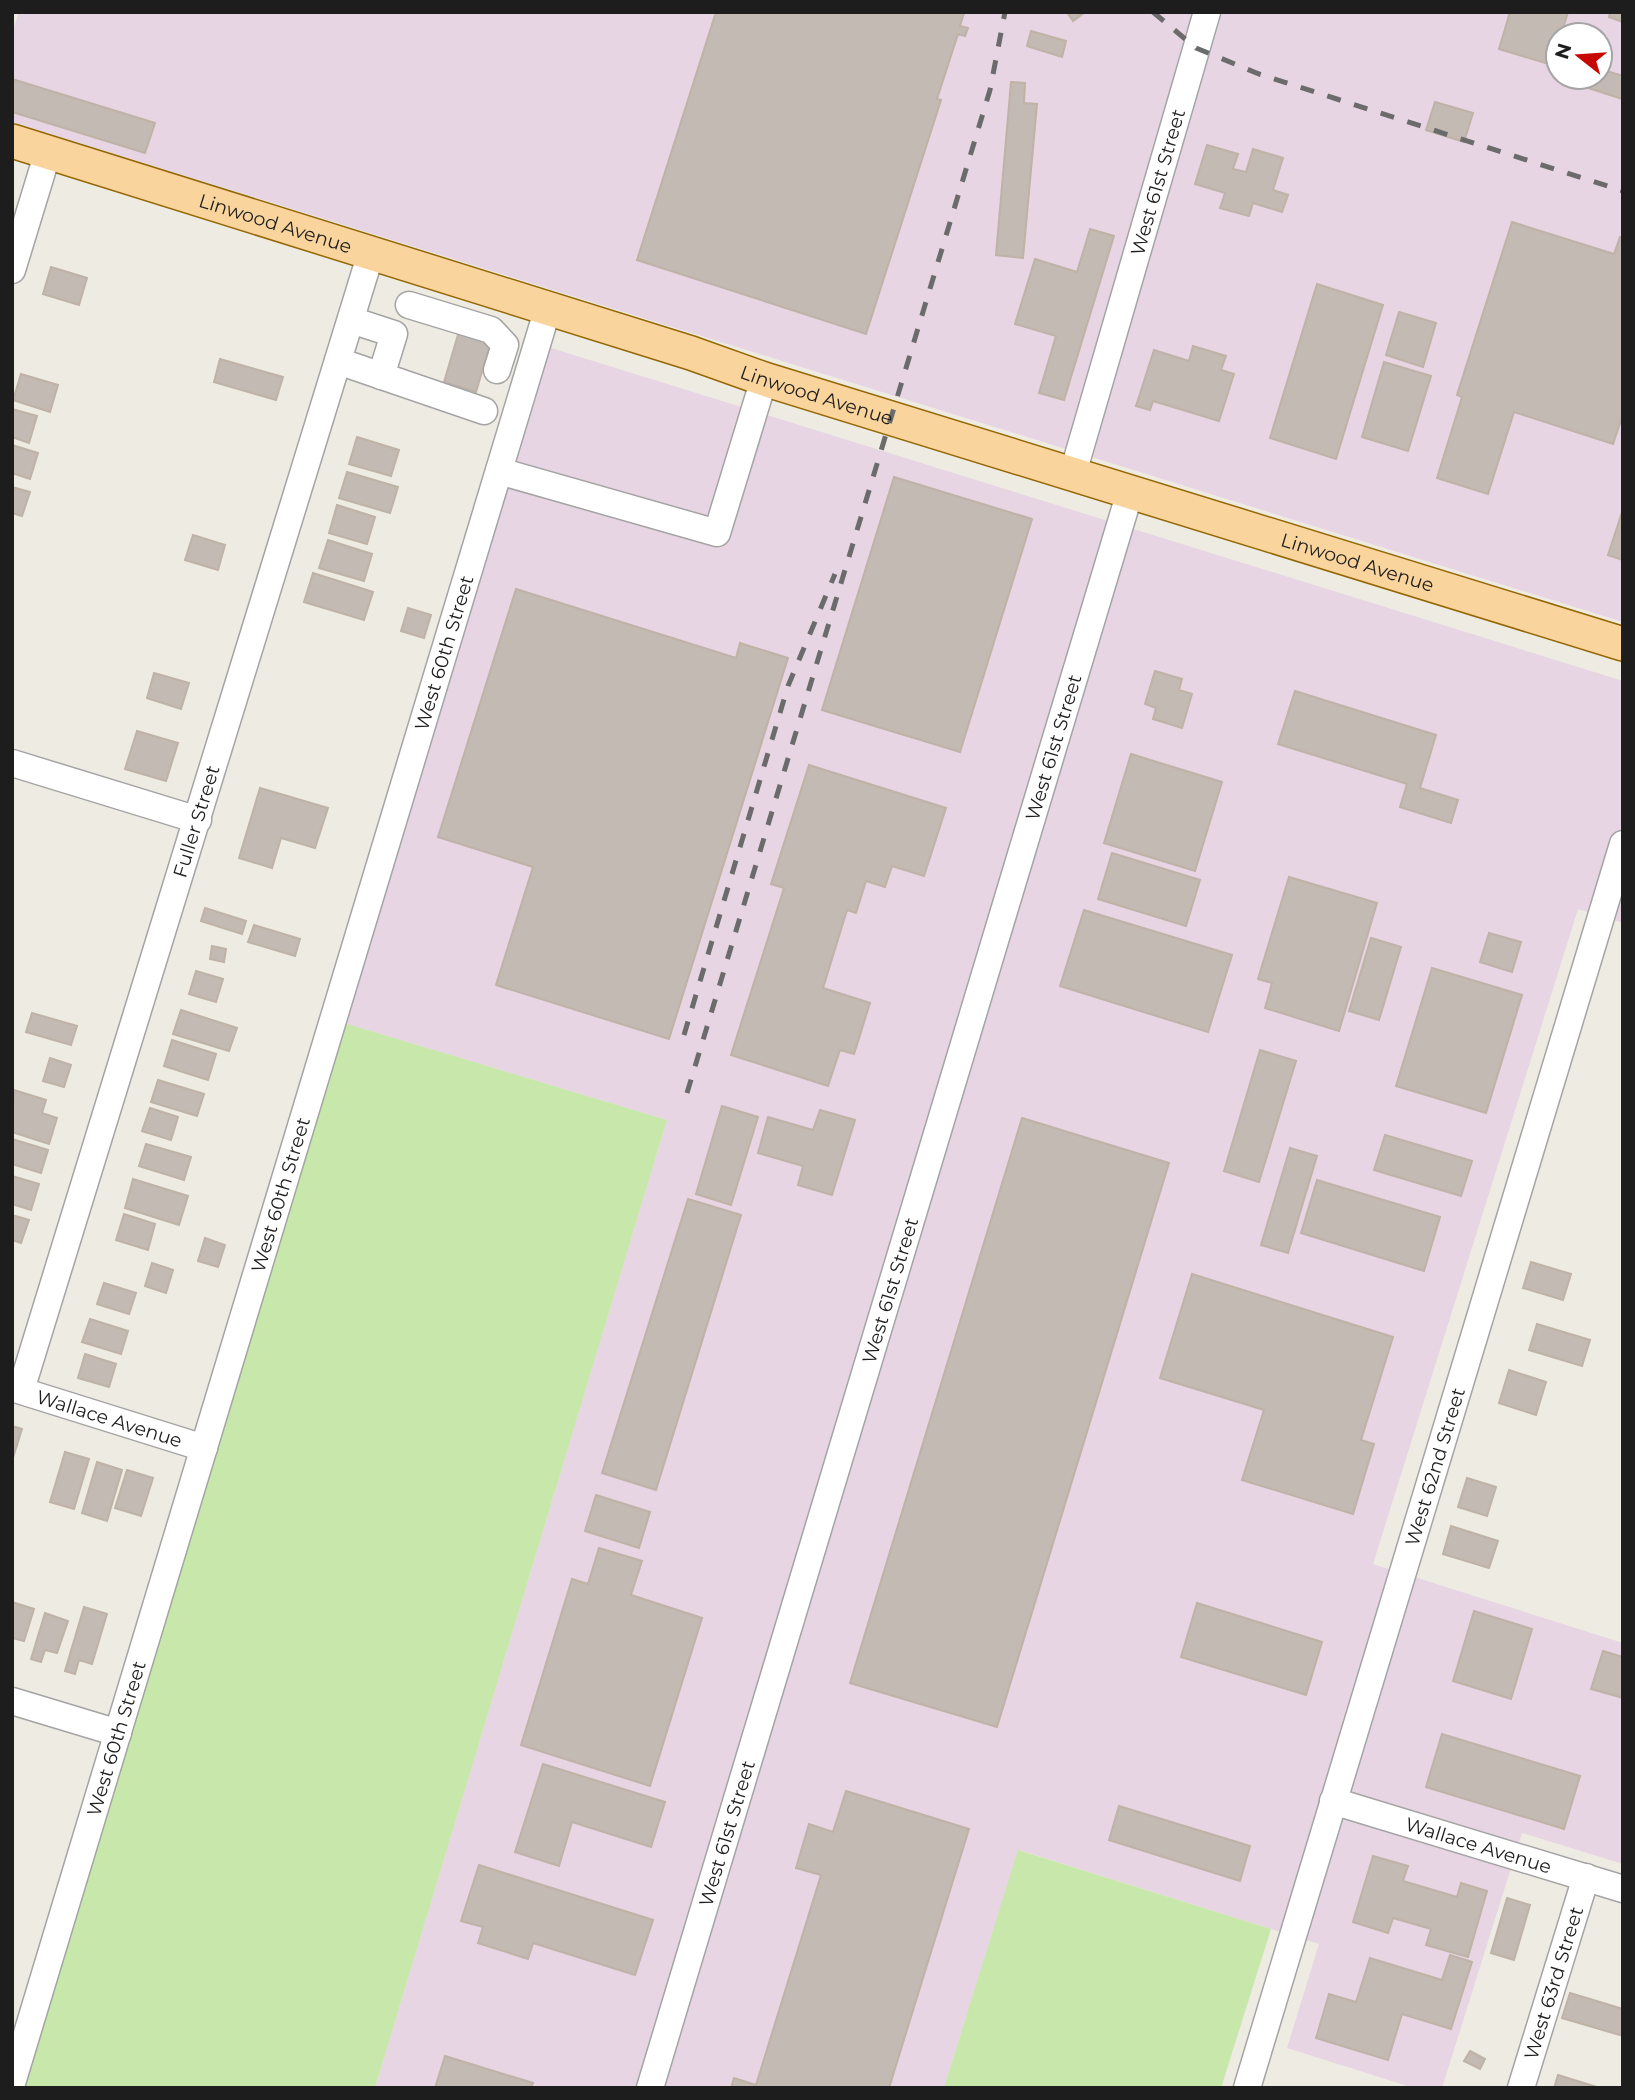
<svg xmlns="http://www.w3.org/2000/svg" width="1635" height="2100" viewBox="0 0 1635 2100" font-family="Montserrat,sans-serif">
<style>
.industrial{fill:#e7d5e3;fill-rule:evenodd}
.grass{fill:#c7e8aa}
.building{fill:#c3bab3;stroke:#bfb2a6;stroke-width:2}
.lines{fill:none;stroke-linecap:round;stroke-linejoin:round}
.minor-casing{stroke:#a4a4a4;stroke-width:29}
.major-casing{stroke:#936703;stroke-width:36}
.minor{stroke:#fff;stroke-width:26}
.major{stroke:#fad49d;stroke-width:33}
.rail{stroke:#6b6b6b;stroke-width:5;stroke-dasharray:14 14;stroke-linecap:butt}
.labels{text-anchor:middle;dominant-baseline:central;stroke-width:5;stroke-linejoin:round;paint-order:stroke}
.street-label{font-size:19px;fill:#1d1d1d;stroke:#fff}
</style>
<rect width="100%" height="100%" fill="#eeebe3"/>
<path class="industrial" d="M19,12H1623V622L12,122V33ZM1558,35H1600V77H1558Z
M548,347L1623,681V923L1578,909L1373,1564L1623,1643V1864L1522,1833L1442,2088H1414L1287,2048L1319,1944L1019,1850L944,2088H375L667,1120L344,1023Z"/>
<path class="grass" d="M344,1023L667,1120L375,2088H23Z
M1018,1850L1271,1929L1221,2088H944Z"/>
<path class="building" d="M716,12L964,13L960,26L968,28L965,36L958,34L937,99L941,100L866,334L637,260Z
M1067,12H1085L1073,21Z
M1510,12H1568L1561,35H1558L1552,65L1499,49Z
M1610,12H1623V22L1609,17Z
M1031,31L1066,41L1062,57L1027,46Z
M1600,69L1623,76L1622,99L1582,86L1585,77H1600Z
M12,79L155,123L145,153L12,112Z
M1011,82L1025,83L1024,103L1037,104L1023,258L996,255Z
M1435,102L1473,113L1464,142L1426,130Z
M1207,145L1238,154L1233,169L1246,172L1253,149L1283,158L1273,190L1288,195L1282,212L1253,203L1249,216L1220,208L1225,193L1195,184Z
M1512,222L1614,254L1620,237L1623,238V414L1613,444L1514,412L1488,494L1437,478L1462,397L1457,395Z
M1090,229L1114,236L1064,400L1039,393L1056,336L1015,324L1035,259L1077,272Z
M51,267L87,278L79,305L43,294Z
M1317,284L1383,305L1336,459L1270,438Z
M1399,312L1436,323L1423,367L1386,355Z
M460,328L492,338L476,392L444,382Z
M1193,346L1226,356L1221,370L1234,374L1219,421L1153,401L1150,410L1136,406L1154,350L1189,361Z
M220,359L283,377L276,400L214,382Z
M1384,362L1431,376L1408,451L1362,437Z
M21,374L58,385L50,412L13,400Z
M12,409L37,416L29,443L12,437Z
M357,437L399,450L391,476L349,464Z
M12,445L38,453L30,479L12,473Z
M347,472L398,487L390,513L339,498Z
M894,477L1032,519L960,752L822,710Z
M12,487L30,492L22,516L12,513Z
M337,505L375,517L367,544L329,533Z
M1623,509V560L1608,555Z
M193,535L225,545L218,570L185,560Z
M328,540L372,554L364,581L319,568Z
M313,573L373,592L364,620L304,602Z
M516,589L736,658L740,643L788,658L669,1039L496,985L533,867L438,837Z
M408,608L431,615L424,638L401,631Z
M1155,671L1182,679L1179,690L1192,694L1182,728L1153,719L1156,708L1145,704Z
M154,673L189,683L181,709L147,698Z
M1295,691L1436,735L1420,788L1458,800L1451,823L1400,807L1407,784L1278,744Z
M137,731L178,743L166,781L125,769Z
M1131,754L1222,782L1195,871L1104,843Z
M809,765L946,808L924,876L892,866L885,887L866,881L856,913L847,910L823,988L870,1003L854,1054L840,1050L828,1086L731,1055L784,888L771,884Z
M260,788L328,808L315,848L281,838L272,868L239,858Z
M1112,853L1200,880L1186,926L1098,899Z
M1289,877L1377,903L1339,1031L1265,1008L1272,983L1258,979Z
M205,908L246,921L242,934L201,921Z
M1084,910L1232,955L1208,1032L1060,986Z
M254,925L300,939L295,956L248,942Z
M1489,933L1521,942L1512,972L1480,962Z
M1371,938L1401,947L1379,1020L1349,1011Z
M212,946L226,949L224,962L210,959Z
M1432,968L1522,995L1486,1113L1396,1086Z
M196,971L223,979L216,1002L189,994Z
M181,1010L237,1028L229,1051L173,1034Z
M32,1013L77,1026L71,1045L26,1032Z
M172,1040L216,1054L208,1080L164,1066Z
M1260,1050L1296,1061L1259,1182L1224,1171Z
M50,1058L71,1065L64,1087L43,1081Z
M158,1080L204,1094L197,1116L151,1102Z
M14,1090L46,1100L42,1113L57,1118L49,1144L12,1132Z
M722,1106L758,1117L731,1205L696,1194Z
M150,1108L178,1117L171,1140L142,1131Z
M820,1110L855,1120L832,1195L798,1185L803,1166L758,1153L768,1117L813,1130Z
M1022,1118L1169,1163L997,1727L850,1683Z
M1385,1135L1472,1161L1461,1196L1374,1170Z
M12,1139L48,1150L41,1173L12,1164Z
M146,1144L191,1157L184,1180L139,1166Z
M1290,1148L1317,1156L1288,1253L1261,1245Z
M12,1176L39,1184L31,1210L12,1204Z
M133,1179L188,1196L179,1225L125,1208Z
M1317,1180L1440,1217L1424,1271L1301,1233Z
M688,1199L741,1215L656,1490L602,1473Z
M124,1214L155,1224L148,1250L116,1240Z
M12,1215L29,1220L21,1243L12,1240Z
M205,1238L225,1245L218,1267L198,1261Z
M1531,1262L1571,1274L1563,1300L1523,1288Z
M152,1263L173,1270L166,1293L145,1286Z
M1192,1274L1393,1337L1361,1440L1374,1444L1353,1514L1242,1480L1264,1410L1160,1378Z
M104,1283L136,1293L129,1314L97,1304Z
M90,1319L128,1331L121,1354L82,1342Z
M1537,1324L1590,1340L1582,1366L1529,1350Z
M85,1354L116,1364L109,1387L78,1378Z
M1509,1370L1546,1382L1536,1415L1499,1403Z
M12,1426L22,1429L12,1461Z
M65,1452L89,1459L74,1509L50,1502Z
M97,1462L122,1470L107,1521L82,1513Z
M127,1470L153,1478L141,1516L115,1508Z
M1467,1478L1496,1487L1487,1516L1458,1507Z
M596,1495L650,1512L639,1548L585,1531Z
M1451,1526L1498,1541L1489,1568L1443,1554Z
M599,1548L642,1561L631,1595L702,1618L650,1786L521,1745L572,1579L588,1584Z
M12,1602L34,1609L24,1641L12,1638Z
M1197,1603L1322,1642L1306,1695L1181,1657Z
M84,1607L107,1614L92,1664L79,1660L75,1674L65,1671Z
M1474,1611L1532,1629L1511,1699L1453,1681Z
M45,1613L68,1621L57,1653L45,1650L41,1662L31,1659Z
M1603,1651L1623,1657V1698L1591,1689Z
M1442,1734L1580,1776L1564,1829L1426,1787Z
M543,1764L665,1802L651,1847L572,1822L559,1866L515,1852Z
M846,1791L969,1829L889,2088H731L734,2078L756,2085L821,1875L796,1868L809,1824L833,1832Z
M1119,1806L1250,1846L1240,1881L1109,1840Z
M1373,1856L1408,1866L1403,1881L1457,1897L1461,1883L1487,1891L1468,1957L1426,1945L1431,1929L1393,1918L1388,1933L1353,1922Z
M479,1865L653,1920L635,1975L533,1943L528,1959L478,1943L483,1927L461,1921Z
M1507,1898L1530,1905L1514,1960L1491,1953Z
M1450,1955L1472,1962L1451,2029L1402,2014L1388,2060L1316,2038L1329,1994L1356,2002L1370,1958L1442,1980Z
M1570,1993L1623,2009V2036L1562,2018Z
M1470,2051L1485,2059L1480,2069L1464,2061Z
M445,2056L533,2083L531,2088H435Z
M1558,2075L1600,2088H1554Z"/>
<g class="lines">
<g class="minor-casing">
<g id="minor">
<path d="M12,270L48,152"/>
<path d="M409,305L491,330L505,345L497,370"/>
<path d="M351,320L394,334L381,376"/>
<path d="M338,361L484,411"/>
<path d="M499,471L717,533L764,379"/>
<path id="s1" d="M1073,473L1207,12"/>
<path d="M12,763L198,820"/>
<path id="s2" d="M12,1388L204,1448"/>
<path id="s3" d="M21,1390L371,253"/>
<path d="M12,1701L118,1733"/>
<path id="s4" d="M1333,1801L1623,1889"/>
<path id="s5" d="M12,2083L548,308"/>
<path id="s6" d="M650,2088L1130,492"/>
<path id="s7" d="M1247,2088L1623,844"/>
<path id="s8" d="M1521,2088L1586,1877"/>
</g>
</g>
<g class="major-casing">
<g id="major">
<path id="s9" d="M12,141L691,353L764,379L1623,644"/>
</g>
</g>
<use href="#minor" class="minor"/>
<use href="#major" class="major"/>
<path class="rail" d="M1153,12L1196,48L1259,74L1623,191
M684,1035L788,686L835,574
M687,1093L990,90L1005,12"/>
</g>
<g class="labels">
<g class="street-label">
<text stroke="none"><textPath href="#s1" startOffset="303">West 61st Street</textPath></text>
<text stroke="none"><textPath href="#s9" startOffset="276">Linwood Avenue</textPath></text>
<text stroke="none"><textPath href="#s9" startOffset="844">Linwood Avenue</textPath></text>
<text stroke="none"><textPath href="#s9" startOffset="1410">Linwood Avenue</textPath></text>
<text stroke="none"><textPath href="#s5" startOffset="1494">West 60th Street</textPath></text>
<text stroke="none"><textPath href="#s6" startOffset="1400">West 61st Street</textPath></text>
<text stroke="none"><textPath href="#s3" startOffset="595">Fuller Street</textPath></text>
<text stroke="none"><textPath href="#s5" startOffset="928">West 60th Street</textPath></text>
<text stroke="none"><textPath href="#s6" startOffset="833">West 61st Street</textPath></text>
<text stroke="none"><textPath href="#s2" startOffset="102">Wallace Avenue</textPath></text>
<text stroke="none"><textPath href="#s7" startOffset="649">West 62nd Street</textPath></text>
<text stroke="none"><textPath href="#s5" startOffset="360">West 60th Street</textPath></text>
<text stroke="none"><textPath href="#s6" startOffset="266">West 61st Street</textPath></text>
<text stroke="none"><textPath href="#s4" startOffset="152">Wallace Avenue</textPath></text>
<text stroke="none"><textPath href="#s8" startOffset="110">West 63rd Street</textPath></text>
</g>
</g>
<rect width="1635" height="2100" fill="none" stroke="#1d1d1d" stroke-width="28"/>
<g transform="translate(1579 56) rotate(287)"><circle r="33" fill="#ffffff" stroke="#a5a5a5" stroke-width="2"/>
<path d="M0-5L12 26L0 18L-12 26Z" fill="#c60904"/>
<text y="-10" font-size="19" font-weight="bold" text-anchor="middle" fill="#1d1d1d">N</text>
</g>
</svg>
